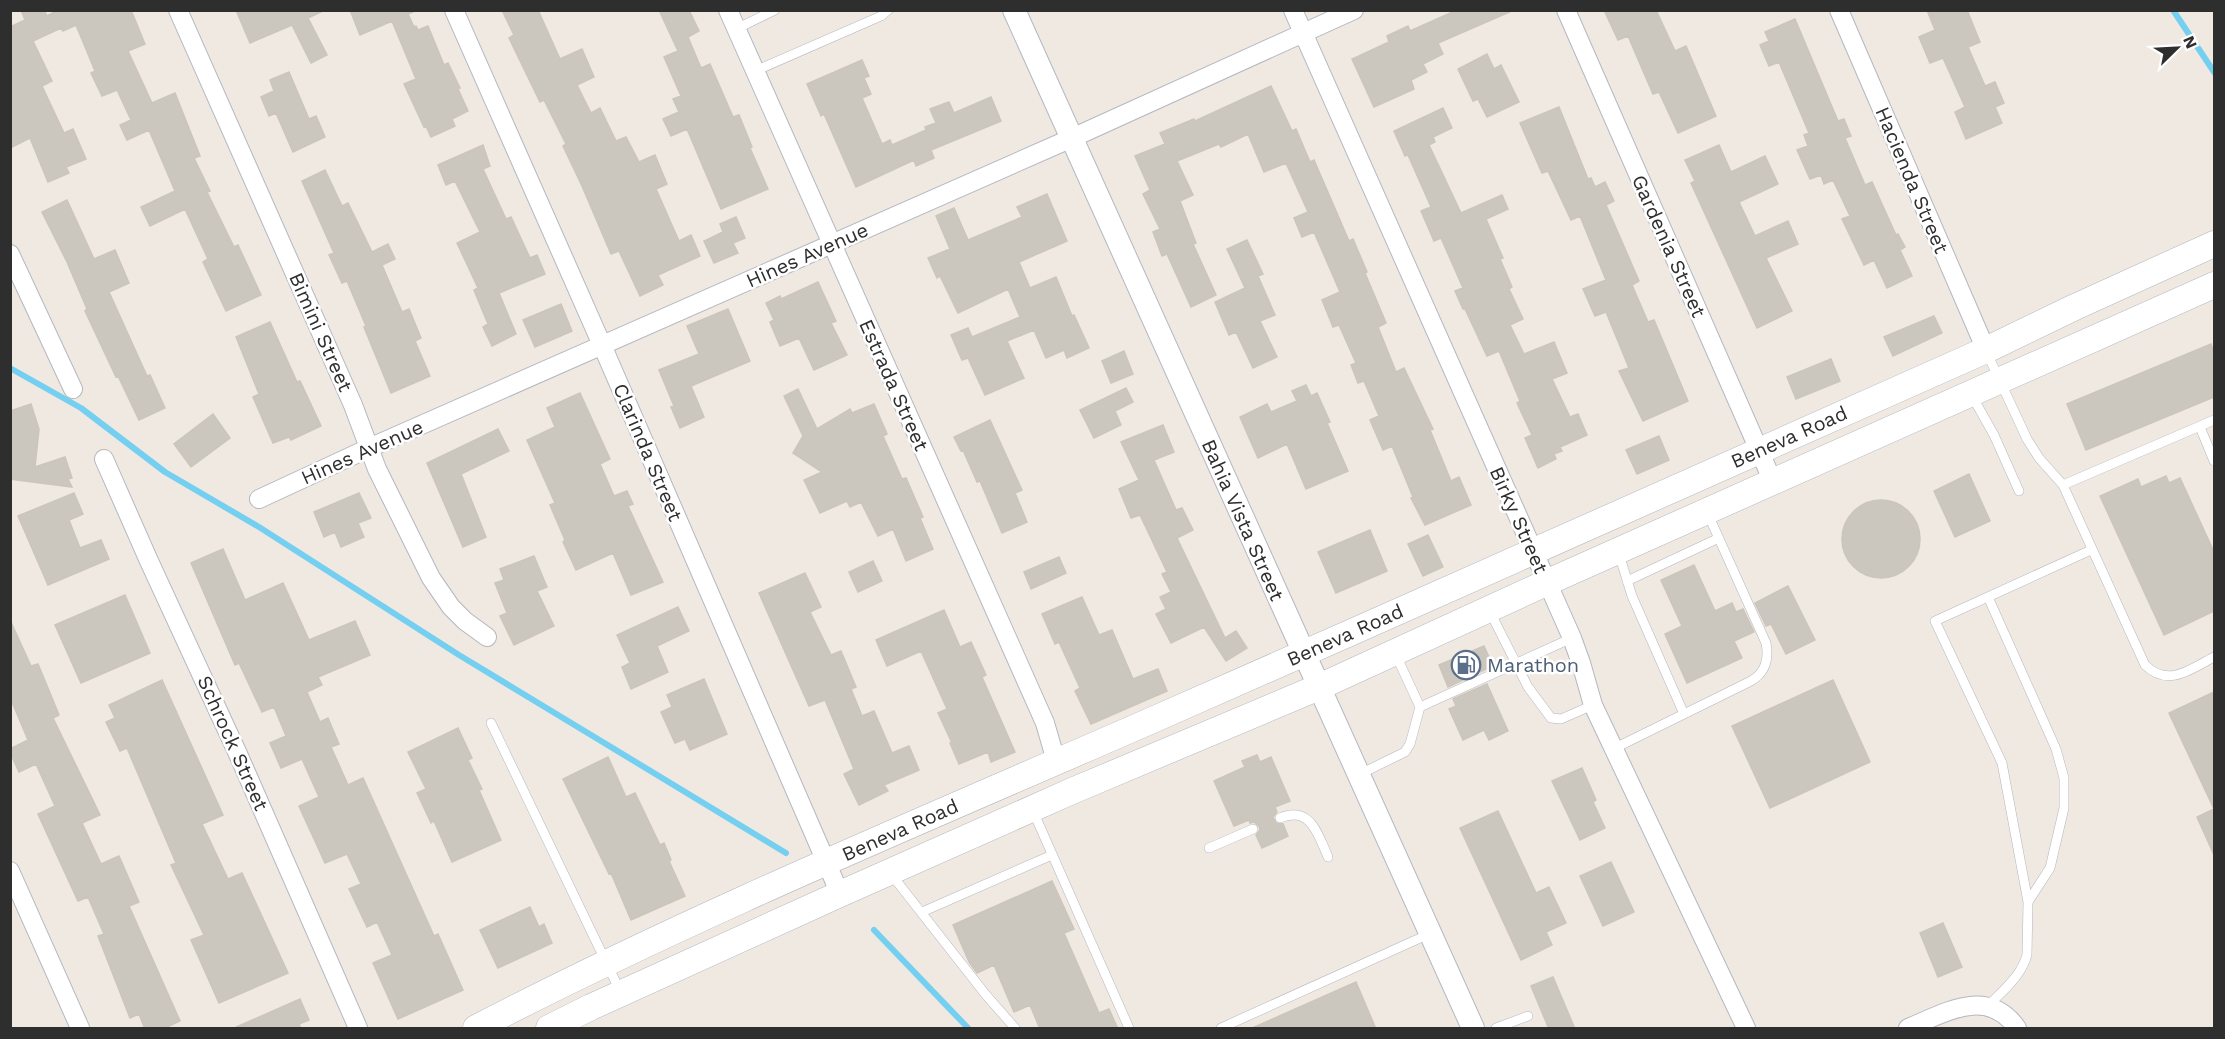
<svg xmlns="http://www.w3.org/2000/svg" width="2225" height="1039" viewBox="0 0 2225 1039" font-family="'Work Sans',sans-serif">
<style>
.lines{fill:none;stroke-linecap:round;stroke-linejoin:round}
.stream{stroke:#75cff0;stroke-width:6}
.building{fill:#cbc7bf;stroke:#cbc5ba;stroke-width:1.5}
.service-casing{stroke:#b4b7c1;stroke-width:10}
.minor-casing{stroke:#b4b7c1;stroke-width:20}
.tertiary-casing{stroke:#b4b7c1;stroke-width:24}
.secondary-casing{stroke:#b4b7c1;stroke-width:27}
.service{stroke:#fff;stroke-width:9}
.minor{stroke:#fff;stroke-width:18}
.tertiary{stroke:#fff;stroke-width:22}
.secondary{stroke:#fff;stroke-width:26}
.labels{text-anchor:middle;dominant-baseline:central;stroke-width:5;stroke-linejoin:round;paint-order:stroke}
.street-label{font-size:20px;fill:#2e2e2e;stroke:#fff}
.service-label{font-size:20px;fill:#4e5e75;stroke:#fff;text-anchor:start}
</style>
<rect width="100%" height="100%" fill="#efe9e1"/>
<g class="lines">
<path class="stream" d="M2173,10L2214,72
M10,368L81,408L165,472L259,527L459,655L786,853
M874,930L968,1028"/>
</g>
<path class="building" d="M21,10H44L47,16L58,10H131L145,44L128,51L152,103L175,93L200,156L194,158L210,191L207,192L234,247L238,245L261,295L226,311L203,262L208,259L185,209L150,226L141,207L175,191L149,130L127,140L120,125L131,120L117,90L102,96L91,73L95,71L76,25L63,31L61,28L33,41L52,81L42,86L64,133L73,129L86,159L66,167L69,173L48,182L30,138L10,148V27L25,20Z
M236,10H325L308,18L327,55L311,63L292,25L250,43Z
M350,10H417L408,14L414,27L416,26L418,30L428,26L444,65L448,63L460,88L458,89L468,111L452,119L455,126L431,137L426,126L424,127L404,84L416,79L392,21L360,35Z
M502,10H538L560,59L582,49L594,77L577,85L591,113L600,108L616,141L626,137L639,162L655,155L667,184L656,189L679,241L691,235L700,256L658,275L663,285L640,296L619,251L611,254L582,186L563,146L566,144L544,100L540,102L509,38L514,35Z
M659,10H689L699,31L688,37L701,68L710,64L733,117L739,115L752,147L750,148L768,189L721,209L687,129L671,136L663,119L679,112L673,99L681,96L664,57L678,51Z
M1457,10H1514L1438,43L1443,54L1423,64L1427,72L1411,80L1414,89L1374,107L1352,59L1389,42L1387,36L1408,26L1410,31Z
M1604,10H1656L1675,51L1686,46L1716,116L1678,133L1659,92L1653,94L1628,36L1618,40Z
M1927,10H1967L1980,42L1968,47L1985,86L1995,82L2004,103L1995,107L2002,123L1966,139L1955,112L1965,107L1943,58L1930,63L1919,37L1935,30Z
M1795,19L1838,121L1844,119L1851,136L1845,138L1865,185L1872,182L1896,235L1898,234L1905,247L1900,250L1912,276L1887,288L1874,260L1864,265L1842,219L1850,216L1833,180L1824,184L1821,175L1810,179L1797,150L1808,146L1804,135L1809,133L1779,62L1769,66L1760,45L1769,41L1765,32Z
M1487,54L1494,69L1501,65L1519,102L1487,117L1478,99L1473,101L1458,69Z
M862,60L869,76L864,78L871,94L862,98L882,144L890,140L892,145L926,130L925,127L936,123L930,109L949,102L954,113L991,97L1001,121L931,150L934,158L916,166L914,160L856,187L824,114L821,116L807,84Z
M289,72L309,119L316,116L325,137L293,152L276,113L269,116L261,97L274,91L270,80Z
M1271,86L1292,131L1296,129L1310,162L1314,160L1349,241L1353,239L1367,272L1365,273L1386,323L1378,327L1396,372L1404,368L1433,429L1430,430L1451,481L1459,477L1471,505L1425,525L1411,498L1413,497L1392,446L1383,450L1370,420L1379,416L1364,381L1358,383L1351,365L1356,363L1339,325L1333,327L1322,300L1340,292L1314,232L1302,237L1294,218L1308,212L1286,163L1264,172L1248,134L1221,147L1219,144L1177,161L1193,195L1180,201L1196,243L1193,244L1216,295L1191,307L1167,254L1162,256L1153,232L1160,229L1143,194L1150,190L1135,156L1165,144L1160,133L1194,119L1195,121Z
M1559,107L1588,179L1591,178L1595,187L1605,182L1614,201L1606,205L1639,281L1632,285L1648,322L1654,320L1688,401L1643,421L1619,371L1629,368L1606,312L1595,316L1583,289L1606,280L1580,216L1571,220L1548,171L1542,173L1520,123Z
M1443,108L1452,128L1433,137L1435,142L1429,145L1461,213L1502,195L1508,209L1486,219L1503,258L1500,259L1512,287L1509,289L1523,319L1510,325L1524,354L1554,342L1567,373L1552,379L1570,417L1578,414L1587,435L1560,447L1562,451L1554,454L1556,459L1538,468L1525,438L1532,435L1517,403L1520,401L1499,351L1487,356L1465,309H1463L1455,291L1463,288L1441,238L1434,241L1421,211L1431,207L1408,155L1405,156L1394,131Z
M483,145L490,166L483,169L506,219L511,217L530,258L537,255L545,274L499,293L516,334L492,346L483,327L488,324L474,290L478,288L457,243L480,232L455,181L446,185L438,165Z
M1719,145L1731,172L1765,156L1778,184L1739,202L1755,236L1788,221L1798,244L1766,258L1792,311L1757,328L1691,183L1695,181L1685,160Z
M325,170L342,206L348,203L372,252L388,244L395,259L382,265L402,312L409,309L421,338L415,341L430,376L391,393L364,327L366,326L347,281L342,283L329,255L334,253L302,181Z
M1047,194L1067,241L1019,262L1030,288L1056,277L1072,316L1074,315L1089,348L1067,358L1064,350L1046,358L1034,330L1007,341L1024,378L985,395L968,358L962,360L951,335L968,328L972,337L1020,317L1008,289L958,313L940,276L937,278L928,258L950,249L936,216L954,208L968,240L1022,217L1017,207Z
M67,200L94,259L115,250L129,283L109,292L147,376L150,375L165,408L139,420L118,376L116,377L85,311L87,309L67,262L42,212Z
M736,217L745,238L733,243L738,253L714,263L704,241L723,232L720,224Z
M1247,240L1263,274L1258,276L1275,315L1260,321L1277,357L1253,368L1236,332L1229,335L1215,302L1245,288L1227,249Z
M818,282L836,321L831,323L847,355L814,370L799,338L780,346L770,322L774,320L766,303L780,296L781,299Z
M561,304L572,331L535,347L523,320Z
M728,309L750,361L691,386L704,417L680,428L671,407L674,406L659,370L699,354L687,326Z
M1934,316L1942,333L1893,356L1884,337Z
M270,322L297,382L300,381L321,426L291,440L289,437L273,443L253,397L259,394L236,337Z
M2211,344L2214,353V397L2086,450L2067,404Z
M1124,351L1133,374L1111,383L1102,361Z
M1831,359L1840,381L1796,399L1787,377Z
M1306,385L1311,396L1317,393L1330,422L1327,423L1348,471L1306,489L1287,444L1258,458L1240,417L1267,404L1271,412L1297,401L1292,391Z
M1126,388L1133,402L1115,411L1121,425L1094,438L1080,410Z
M798,389L817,429L850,409L852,413L874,404L887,434L883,436L902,479L906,478L923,517L920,518L933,549L906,561L893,529L878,536L861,502L850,507L847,501L820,513L804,480L822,472L793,453L803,436L784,396Z
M580,393L610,459L600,464L614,496L627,491L633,504L628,506L663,582L631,595L613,553L576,570L563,542L565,540L550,505L555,503L527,440L555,427L547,408Z
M31,404L39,429L35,467L65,457L72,478L68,479L72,487L10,479V411Z
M213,414L230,438L191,467L174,444Z
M990,420L1022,490L1015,493L1027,522L1002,533L980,481L977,482L963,450L961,451L954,437Z
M1163,425L1174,452L1154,460L1176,510L1182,508L1193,530L1177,538L1225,638L1236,631L1247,648L1226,661L1204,627L1171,643L1156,614L1166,609L1160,597L1171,592L1162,574L1167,572L1140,515L1131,518L1119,489L1139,480L1121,442Z
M498,429L509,451L461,474L486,537L463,547L427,463Z
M1659,436L1669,460L1637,474L1626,450Z
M1969,474L1990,521L1955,537L1934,491Z
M2166,476L2169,483L2180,478L2214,552V611L2164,635L2100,496L2138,479L2141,487Z
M74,493L83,514L69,520L80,548L101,540L109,559L48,585L18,516Z
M359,493L371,518L358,523L364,537L341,547L335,532L324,537L314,512Z
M1842 539a39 39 0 1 1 78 0a39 39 0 1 1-78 0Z
M1370,530L1387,571L1336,593L1318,552Z
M1428,535L1443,567L1423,576L1408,544Z
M223,549L245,600L283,583L309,640L355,621L370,655L318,677L322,685L307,692L320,722L328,718L339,744L331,747L348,785L363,778L434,936L438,934L463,990L398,1019L373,963L392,955L377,922L367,927L349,889L361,884L347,854L325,863L299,806L319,797L302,759L281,768L270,743L286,736L274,707L262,712L239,663L235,665L191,563Z
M534,556L547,587L537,591L554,626L514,645L500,616L507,613L495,583L504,580L500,569Z
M1059,557L1066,573L1031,589L1024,572Z
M873,561L882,581L858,592L849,572Z
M1694,565L1715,611L1732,603L1736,612L1743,609L1754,632L1734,641L1742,658L1687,683L1665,634L1682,626L1661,580Z
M805,573L821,607L810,612L831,655L841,651L856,687L851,689L862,716L874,711L892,753L909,746L919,770L884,785L888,791L859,805L844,774L854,769L825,700L809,706L759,593Z
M1788,586L1815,640L1786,654L1771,624L1766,626L1755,603Z
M125,595L150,653L81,683L55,625Z
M1082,597L1099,635L1112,630L1133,679L1158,669L1167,691L1091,724L1075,691L1080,688L1059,642L1055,644L1042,614Z
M678,607L689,631L657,646L668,672L631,689L622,667L630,663L617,635Z
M944,610L960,647L971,642L986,675L982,677L1015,752L991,762L988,752L959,764L950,743H952L938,713L947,709L921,651L887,666L876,640Z
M10,620L31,666L38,664L59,715L53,718L100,815L82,823L101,864L119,856L139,902L129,906L180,1021L163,1029H145L139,1014L130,1018L98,936L104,934L88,897L78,901L38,814L55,806L36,764L19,772L10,752V749L28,740L10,697Z
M1484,646L1493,666L1448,687L1439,665Z
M704,679L727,734L690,750L685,739L675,743L661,712L672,707L667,695Z
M162,680L223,815L202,824L228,879L242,873L288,973L219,1003L191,940L204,935L171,865L176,863L127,748L120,751L106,722L115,718L109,705Z
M1833,680L1870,762L1770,808L1732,726Z
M1487,684L1508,731L1489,740L1484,730L1463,740L1449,709L1456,706L1453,699Z
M2214,692V855L2197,817L2214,809L2169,713Z
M458,728L472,758L468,760L482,789L479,790L501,840L452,862L434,821L431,823L417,793L426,789L408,752Z
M1257,755L1260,762L1271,757L1290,801L1275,807L1277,812L1273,817L1276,823L1283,824L1288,836L1262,848L1256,835L1260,830L1259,826L1254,822L1250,823L1249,820L1234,826L1214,781L1245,767L1242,761Z
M608,757L626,797L635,793L660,845L664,843L671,860L669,861L685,896L631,920L611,873L609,874L563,779Z
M1582,768L1596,800L1593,802L1605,828L1580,840L1552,781Z
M1498,811L1536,893L1549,887L1566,923L1546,932L1552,945L1521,960L1460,828Z
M1611,862L1634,912L1603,926L1580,876Z
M1052,881L1074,929L1064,933L1099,1013L1109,1009L1118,1029H1040L1030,1005L1014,1012L994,965L977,973L969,962L953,925Z
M530,907L539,927L544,924L552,943L498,968L480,930Z
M1943,923L1962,967L1938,977L1920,933Z
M1553,977L1575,1029H1549L1531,986Z
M1356,982L1376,1029H1250Z
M300,999L309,1020L299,1024L301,1029H232Z"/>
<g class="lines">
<g class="service-casing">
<path id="service" d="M736,29L775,10
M755,71L881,16L888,10
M1987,353L2027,439L2039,458L2063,485L2145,665C2169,688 2190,669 2214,657
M1972,396L1994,435L2019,491
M2200,427L2214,461
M2063,485L2214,420
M1619,554L1632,596L1684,714
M1627,581L1719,538
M1988,597L2056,749L2064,778V808L2050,868L2028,902
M1490,612L1528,687L1551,718L1561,719L1593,705
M1420,707L1572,638
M491,723L620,991
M1613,749L1751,681C1766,672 1769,659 1766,643L1707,512
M1358,775L1405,752L1410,744L1420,707L1395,653
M1033,811L1129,1028
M1280,818C1310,805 1318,834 1328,857
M1209,848L1253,829
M891,874L986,995L1015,1028
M922,912L1052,855
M1987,1007C2002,991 2021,977 2027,955L2028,902L2002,763L1935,621L2091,550
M1221,1028L1429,934
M1496,1028L1528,1016"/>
</g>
<g class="minor-casing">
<path id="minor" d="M178,10L353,405L377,469L431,578L451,607L465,621L487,637
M454,10L602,345L840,894
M728,10L1045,723L1056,761
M1293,10L1572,638L1581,663L1593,705L1746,1028
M1566,10L1773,482
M1839,10L1986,350
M10,254L73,389
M104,459L149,561L238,754L358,1028
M259,499L369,448L1072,138L1354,10
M10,871L80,1028
M1908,1028C1945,1013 1987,986 2017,1028"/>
</g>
<g class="tertiary-casing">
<path id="tertiary" d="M1014,10L1473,1028"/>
</g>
<g class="secondary-casing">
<path id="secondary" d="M476,1028C698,913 929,818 1157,718C1434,597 1709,472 1986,350L2075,307L2214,244
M549,1028L591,1007L840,894L1072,791L1319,687L1548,582L2214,285"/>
</g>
<use href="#service" class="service"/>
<use href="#minor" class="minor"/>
<use href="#tertiary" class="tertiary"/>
<use href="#secondary" class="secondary"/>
</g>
<defs>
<g id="fuel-ring" transform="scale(1.5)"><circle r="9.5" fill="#fff" stroke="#5c6f8a" stroke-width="1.5"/><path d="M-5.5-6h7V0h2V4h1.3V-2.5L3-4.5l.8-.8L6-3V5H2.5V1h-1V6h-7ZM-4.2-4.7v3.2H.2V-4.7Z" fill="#5c6f8a"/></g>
</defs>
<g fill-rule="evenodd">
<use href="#fuel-ring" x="1466" y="665"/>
</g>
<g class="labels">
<g class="street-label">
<text transform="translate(1912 180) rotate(67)">Hacienda Street</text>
<text transform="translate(1669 246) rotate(66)">Gardenia Street</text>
<text transform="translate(807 255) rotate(-24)">Hines Avenue</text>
<text transform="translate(321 332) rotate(66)">Bimini Street</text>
<text transform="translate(894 385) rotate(66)">Estrada Street</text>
<text transform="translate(1789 437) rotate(-24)">Beneva Road</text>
<text transform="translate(362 452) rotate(-24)">Hines Avenue</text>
<text transform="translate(648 452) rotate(67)">Clarinda Street</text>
<text transform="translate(1243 520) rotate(66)">Bahia Vista Street</text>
<text transform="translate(1519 520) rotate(66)">Birky Street</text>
<text transform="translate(1345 635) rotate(-24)">Beneva Road</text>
<text transform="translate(233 743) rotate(66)">Schrock Street</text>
<text transform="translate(900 830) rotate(-24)">Beneva Road</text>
</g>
<g class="service-label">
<text x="1487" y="665">Marathon</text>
</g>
</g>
<rect width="2225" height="1039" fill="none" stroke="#2e2e2e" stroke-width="24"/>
<g transform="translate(2177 48) rotate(66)" stroke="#ffffff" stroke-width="4.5" paint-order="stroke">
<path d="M0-4.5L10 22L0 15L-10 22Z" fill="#2e2e2e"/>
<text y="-9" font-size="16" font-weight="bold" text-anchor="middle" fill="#2e2e2e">N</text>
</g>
</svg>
